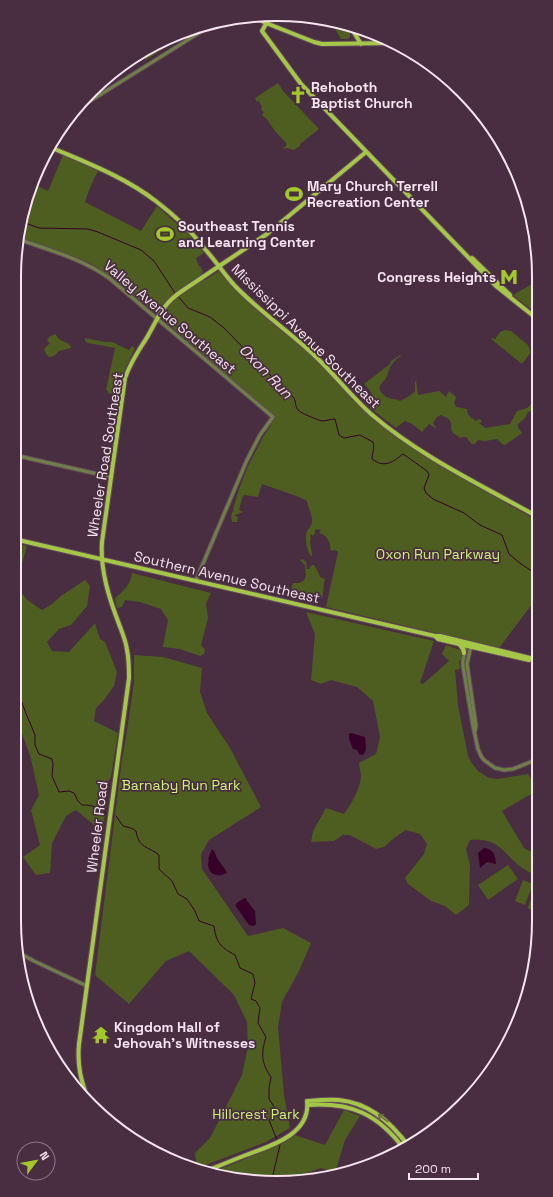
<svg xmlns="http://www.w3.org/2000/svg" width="553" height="1197" viewBox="0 0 553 1197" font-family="'Space Grotesk',sans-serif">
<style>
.green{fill:#4d5e20}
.water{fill:#360029}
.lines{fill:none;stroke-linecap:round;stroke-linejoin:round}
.stream{stroke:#360029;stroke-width:1}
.minor-casing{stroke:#654a5c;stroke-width:5}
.major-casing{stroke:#654a5c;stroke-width:6}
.minor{stroke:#6e8047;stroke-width:3}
.major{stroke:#a4c748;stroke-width:4}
.oneway{stroke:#6d6b43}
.labels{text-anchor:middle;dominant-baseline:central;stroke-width:3.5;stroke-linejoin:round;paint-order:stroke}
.poi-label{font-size:14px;font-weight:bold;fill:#f6e4ef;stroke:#492d40;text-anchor:start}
.street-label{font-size:14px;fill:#f6e4ef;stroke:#492d40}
.park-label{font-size:14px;fill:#cdf277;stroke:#492d40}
.water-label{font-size:15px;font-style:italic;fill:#f3dcea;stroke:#492d40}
.rim{fill:none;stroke:#f6e4ef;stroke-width:2}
</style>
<rect width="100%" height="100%" fill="#492d40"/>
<path class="green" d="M329,19L345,24L350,32V37L348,39H341Z
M166,40L169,45L146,60L141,53Z
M278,83L283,91L319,129L300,144V146L294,150L287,148L282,149L286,146V143L275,131L266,118L263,116L262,114L264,113L261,109L262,107L259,101L257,102L255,98Z
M63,155L98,171C93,180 88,192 85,202L141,231L157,206L189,235L204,253L196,258L198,264L203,271L201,274L205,280L219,271L241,296L311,355L357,404L390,432L447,470L538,521V599H536L499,648L326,607L338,552L335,550L332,551L330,549C331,541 326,535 319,533L321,530L315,529C315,532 315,534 313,536L311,534L310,536L311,538L310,542L312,554V556L310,555C307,549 304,538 307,531C309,528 311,526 312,523C313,516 308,508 307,501L299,497L262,484L258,497L244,495L242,498L239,510L243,512L238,514L235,515V516L238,517L237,522H232L231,518L232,512L234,511L233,509L239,489L248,466L262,439L275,418L167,323L118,282L93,265L78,258L21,239L34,178L37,180L35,185L48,191Z
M537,281V314L513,295Z
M505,330L511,331L528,345L530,351L531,352L522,364L491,339L492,338L495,339L500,332Z
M55,334C57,335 57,337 59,339C64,343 69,341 71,348L59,351L54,356L49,357L46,354L44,349L50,343L47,341L49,337Z
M85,338L105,342H112L129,350L132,346L135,348L123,374L117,408L111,405L112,394L108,393V391L106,390L115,348L88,343L85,341Z
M400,355L401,356C396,359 391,364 389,370C388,372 388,374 387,376C385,382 376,385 381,392C388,401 393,397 400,401C403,400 414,393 415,391V382L416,380L418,395L439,391L446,397L449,391L456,397L455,401L454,402L456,407L467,409C467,414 470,418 474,419L475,421L480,419L482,422L479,423L485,428L510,424L517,411L527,408L533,402L535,407L534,410L528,412L525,418L518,424V427L522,433L505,445L502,444L497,439L485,441L478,440L475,444H472C466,439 469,435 460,438L453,433L451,429C452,419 449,419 441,415L437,417L433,423L437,429L429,424L422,432L412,424L405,421L396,428L370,408C375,396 373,393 364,384L390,364L391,361Z
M14,543L27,546L16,585C22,597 31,603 42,610L52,604L61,596L85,580L90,586L87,606L71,625L59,629L47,642L52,651L69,652L95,623L100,639L105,642L117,672L114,686L104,700L96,708L94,721L118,733L111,777L106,785L102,795L106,805L103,828L94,825L76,810L66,816L52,843L50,873L36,875L23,857L40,845L31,810L39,795L30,755L18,723L14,717Z
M303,559L306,562L307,569H309L312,565H314L319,574L320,577L325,579C323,586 324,592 322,598L318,599V603L317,604L302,600L292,599L289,597L293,583H300L304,580L306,576L305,565L300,560Z
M132,573L211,593L206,604L208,618L201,645L205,650L204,654L200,656L180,649L163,647L168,620L161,609L140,602L125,600L122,607L117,608L115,598C124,590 130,586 132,573Z
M306,612L434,641L420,683L423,684L449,661L442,654L446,645L460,650L462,652L461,660L459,661L460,669L455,670L458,705L468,756L471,762L478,771L489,778L498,779L528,774L538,790L502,811L524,848L539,856V877C533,874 527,871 522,868C502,853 500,837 470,840L466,849L470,865L469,905L456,915L445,906L431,901L408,884L405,878L424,854L427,844L420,834L406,830L394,838L384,847L376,849L350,835H343L334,841L311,842L313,831L326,808L344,814C351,804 360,790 361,776C361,772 359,768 359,763L376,754L380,737L373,701L357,687L331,680L321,684L311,680L315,634Z
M134,655L163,657L202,668L200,692L207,713L230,748L261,807L209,840L201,854L202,869L248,936L283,928L311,943L300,969L282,1002L278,1027L284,1095L290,1128L266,1142L198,1168L197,1167L195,1153L210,1138L228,1103L242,1075L248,1047L247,1022L234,995L189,951L166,961L129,1004L95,975L122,759L126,737L134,682Z
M508,865L518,879L488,900L478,885Z
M523,880L533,884L525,905L515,901Z
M537,884H539V912L529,909L528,907Z
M344,1110L360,1116L345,1140L336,1170L332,1171L321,1168L307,1173L303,1180L226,1178L211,1173L285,1142L295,1135L325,1145Z"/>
<path class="water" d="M351,733L365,737L366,749L364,754L360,755L357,750L353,749L349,739V734Z
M484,848C494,849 495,855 496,864L487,862L480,868L478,853Z
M212,849C215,851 215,854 217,858C220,863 224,867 227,873C224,874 220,876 217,875C208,874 207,865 209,859H208Z
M245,898H246L247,901L255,911L256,924L254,926L249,925L235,905L238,902Z"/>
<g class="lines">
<path class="stream" d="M25,223L39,228L88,229L98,232L141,250L154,261L175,293
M177,295L188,308L210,317L224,328L268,373L294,398C296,402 295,407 298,410C300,413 318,420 322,421C326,421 331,419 335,419L339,435L344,438L360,435L373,442C375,448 372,453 372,459C384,468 392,463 403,454L406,456L427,471L429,475L424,488L426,493L433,499L464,513L480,525L502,535L509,554L521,564L535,573H538
M14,694L21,700L25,711L35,735V745L39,754L52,759L53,765L52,776L59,792L69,791L74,793L78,801L82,805C91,805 99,807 106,813
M116,816L123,826L131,828L136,831C139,849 148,846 159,855V869L172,881L178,894L187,899L195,911L199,921L214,926C216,942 220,947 235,955L240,968L253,974L255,983L251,999L256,1001L260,1008L258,1023L266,1037C261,1053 261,1063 271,1077L269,1088V1099L275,1108L273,1115L269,1120L277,1140
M272,1179L280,1145"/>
<g class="minor-casing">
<path id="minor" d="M74,111L218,21
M21,240C52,251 82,259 109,278L273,417L260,435L247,460L196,580
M14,455L111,477
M466,644L463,661V666L473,726L478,749L481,756L484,760L495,768L504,770L513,769L538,759
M471,646L467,664L476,726L475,731
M19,953L34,961L87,986"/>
</g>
<g class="major-casing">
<path id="major" d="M253,16L266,23L314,42L322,44L392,43
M267,22L262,31L301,84L496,286L531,314L537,318
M350,26L361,44
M50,147C87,163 125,177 157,202C174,215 191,231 204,248C215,260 224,274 235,286C260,312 290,332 315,356C335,375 351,396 371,414C421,457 481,485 538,517
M472,258L510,295
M14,539L435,636H440L538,660
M435,636L438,639L459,644L529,660
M460,645L463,649L464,653
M88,1100C81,1080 77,1066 79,1044L129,678C129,669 129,659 127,650C126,641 122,632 119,624C109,598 100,570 102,542L125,378C130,364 138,351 146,339C158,319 161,305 182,291L267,234L366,152
M308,1105C351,1102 378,1114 404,1149
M206,1171C219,1166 233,1160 246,1155C271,1146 311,1134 307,1101C318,1100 328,1099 339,1100C369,1103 392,1123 409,1147"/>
</g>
<use href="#minor" class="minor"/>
<use href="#major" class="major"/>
</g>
<defs><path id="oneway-shaft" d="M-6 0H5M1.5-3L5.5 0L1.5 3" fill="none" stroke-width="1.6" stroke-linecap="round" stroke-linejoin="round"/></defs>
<use class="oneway" href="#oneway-shaft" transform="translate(383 1118) rotate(-144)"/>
<defs>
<g id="church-bare" transform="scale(1.38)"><path d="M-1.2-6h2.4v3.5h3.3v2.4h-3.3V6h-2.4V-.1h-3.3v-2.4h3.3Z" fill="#a2c929" stroke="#492d40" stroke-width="2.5" paint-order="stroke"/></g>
<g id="stadium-bare" transform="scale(1.38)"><path d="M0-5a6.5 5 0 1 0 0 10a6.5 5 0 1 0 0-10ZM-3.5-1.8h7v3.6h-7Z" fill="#a2c929" stroke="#492d40" stroke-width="2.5" paint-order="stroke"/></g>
<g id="metro-bare" transform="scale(1.38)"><path d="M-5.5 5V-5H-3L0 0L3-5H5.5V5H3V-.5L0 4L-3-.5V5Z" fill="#a2c929" stroke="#492d40" stroke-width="2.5" paint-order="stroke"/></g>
<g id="temple-bare" transform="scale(1.38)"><path d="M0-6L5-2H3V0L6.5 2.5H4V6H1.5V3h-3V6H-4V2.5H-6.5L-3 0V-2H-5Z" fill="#a2c929" stroke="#492d40" stroke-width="2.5" paint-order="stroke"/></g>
</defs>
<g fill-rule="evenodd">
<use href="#church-bare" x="298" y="95"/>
<use href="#stadium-bare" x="294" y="194"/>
<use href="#stadium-bare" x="165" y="234"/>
<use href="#metro-bare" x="509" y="277"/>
<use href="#temple-bare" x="101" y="1035"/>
</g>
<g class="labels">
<g class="poi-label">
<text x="311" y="87">Rehoboth<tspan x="311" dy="16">Baptist Church</tspan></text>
<text x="307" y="186">Mary Church Terrell<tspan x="307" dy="16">Recreation Center</tspan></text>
<text x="178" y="226">Southeast Tennis<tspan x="178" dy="16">and Learning Center</tspan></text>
<text x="496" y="277" text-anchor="end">Congress Heights</text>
<text x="114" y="1027">Kingdom Hall of<tspan x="114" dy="16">Jehovah’s Witnesses</tspan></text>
</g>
<g class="street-label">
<text transform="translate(170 317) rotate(40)">Valley Avenue Southeast</text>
<text transform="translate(306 336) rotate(44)">Mississippi Avenue Southeast</text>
<text transform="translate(105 455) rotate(-81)">Wheeler Road Southeast</text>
<text transform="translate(227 577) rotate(13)">Southern Avenue Southeast</text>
<text transform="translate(97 827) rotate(-83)">Wheeler Road</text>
</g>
<g class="park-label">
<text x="438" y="554">Oxon Run Parkway</text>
<text x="181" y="785">Barnaby Run Park</text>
<text x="256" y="1114">Hillcrest Park</text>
</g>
<g class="water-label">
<text transform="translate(266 371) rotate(46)">Oxon Run</text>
</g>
</g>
<path d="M0 0H553V1197H0ZM276 21H277A255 255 0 0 1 532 276V921A255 255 0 0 1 277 1176H276A255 255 0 0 1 21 921V276A255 255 0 0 1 276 21Z" fill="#492d40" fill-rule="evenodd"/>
<path class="rim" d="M276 21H277A255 255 0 0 1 532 276V921A255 255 0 0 1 277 1176H276A255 255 0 0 1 21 921V276A255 255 0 0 1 276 21Z"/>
<g transform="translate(36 1161) rotate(58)"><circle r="19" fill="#492d40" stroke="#8e7686"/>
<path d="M0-3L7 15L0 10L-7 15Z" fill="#a2c929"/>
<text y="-6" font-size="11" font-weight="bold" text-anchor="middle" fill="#f6e4ef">N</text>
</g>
<path d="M409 1173v6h69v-6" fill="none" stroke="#f6e4ef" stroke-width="2"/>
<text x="415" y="1173" font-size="12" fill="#f6e4ef" stroke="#492d40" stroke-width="3" paint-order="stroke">200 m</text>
</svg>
